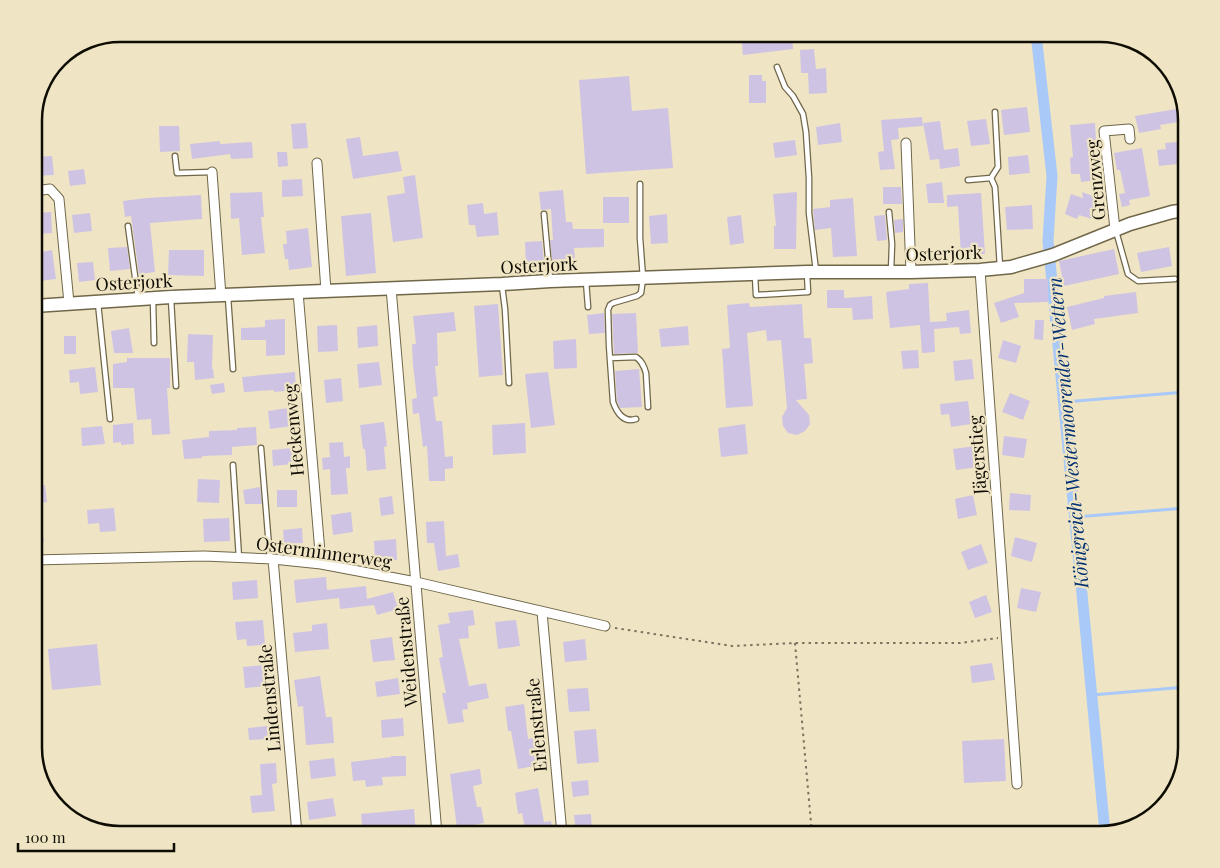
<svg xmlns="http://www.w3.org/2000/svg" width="1220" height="868" viewBox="0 0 1220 868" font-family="'Playfair Display',serif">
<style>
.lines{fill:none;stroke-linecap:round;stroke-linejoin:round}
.stream{stroke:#a9c9f9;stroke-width:3}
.canal{stroke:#a9c9f9;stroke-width:11}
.building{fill:#cfc3e3}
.service-casing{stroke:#70674a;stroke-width:7}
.minor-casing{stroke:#70674a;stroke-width:11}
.secondary-casing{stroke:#70674a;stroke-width:15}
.path{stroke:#79735f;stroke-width:2;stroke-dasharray:2.5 4;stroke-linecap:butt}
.service{stroke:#fff;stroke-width:4.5}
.minor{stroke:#fff;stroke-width:9}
.secondary{stroke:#fff;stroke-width:12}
.labels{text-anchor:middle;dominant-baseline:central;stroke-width:4.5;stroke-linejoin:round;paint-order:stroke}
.street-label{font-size:18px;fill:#0f0c03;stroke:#efe5c4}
.water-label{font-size:19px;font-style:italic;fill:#003073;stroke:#efe5c4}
.rim{fill:none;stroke:#0f0c03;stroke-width:2.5}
</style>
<rect width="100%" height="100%" fill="#efe5c4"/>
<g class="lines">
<path class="stream" d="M1064,402L1186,392
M1075,517L1186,508
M1092,695L1186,687"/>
<path class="canal" d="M1036,34L1052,176L1048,241L1105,833"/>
</g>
<path class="building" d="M741,34H792L793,49L743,55Z
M814,49L816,69L826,68L827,93L809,94L808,73H801L800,50Z
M749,75H762V81H766V103H749Z
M629,76L632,111L668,108L673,168L586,174L579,80Z
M1027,107L1030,132L1004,135L1001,110Z
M1182,108L1184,121L1160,125L1161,129L1139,133L1135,116Z
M922,117L923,126L898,128L899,139L891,140L895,169L880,170L878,152L884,151L881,120Z
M986,119L990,144L971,146L967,121Z
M940,121L944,150L958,148L960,166L940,169L939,159L930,160L923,123Z
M306,123L308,148L293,149L291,124Z
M840,123L842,142L818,145L816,127Z
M1095,123L1096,141H1095L1098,180L1081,182L1080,174H1071L1070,158L1073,157L1070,125Z
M159,126H179L180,151L160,152Z
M360,137L363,156L398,151L402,171L353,179L346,139Z
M795,140L797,155L775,158L773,143Z
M220,141V144L252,142L253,158L231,159L230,154L192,159L190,144Z
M1179,142V143L1186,142V163L1159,166L1157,150L1166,149L1165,143Z
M1142,148L1150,196L1129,200L1130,205L1122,207L1119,194L1125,193L1120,170H1117L1114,153Z
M277,152H287L288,166L278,167Z
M1028,155L1030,173L1009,175L1008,157Z
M52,156L54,175L35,176L34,157Z
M84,169L86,184L70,186L68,171Z
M415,175L423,238L393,242L387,196L405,193L403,177Z
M302,179L303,196L282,197V180Z
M942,182L944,203H928L926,184Z
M883,187H901L902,204H883Z
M563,190L566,222H572L573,229H604V247L574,248L575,258L552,260L550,240H553L551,209L541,210L539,192Z
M262,192L264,217H261L265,253L242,255L239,218L231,219L230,193Z
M797,192L796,249H774V226H776L773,194Z
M1082,192L1099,198L1092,219L1079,215L1077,219L1065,214L1071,194L1083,198Z
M981,193L985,254L961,255L958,206L947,207V195Z
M201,195L202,219L150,223L155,272L139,274L131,216L125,217L123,201L146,198Z
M603,197H629V223H603Z
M853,198L857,256L833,257L831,228L815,230L813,209L830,207V200Z
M483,203L484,214L497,212L499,235L477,237L475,225H469L467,205Z
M1032,205L1033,229L1007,230L1005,207Z
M51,212L52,233L36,234L34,213Z
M90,213L92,231L74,233L72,215Z
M371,213L376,273L346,276L341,216Z
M667,214L668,243L651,244L649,216Z
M741,215L744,243L730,245L727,217Z
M885,215L887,240L877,241L874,216Z
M903,219V232L895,233L894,220Z
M308,228L312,267L289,270L288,259H285L283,244H287L286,231Z
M542,241L544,263L526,264L525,242Z
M127,247L130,269L110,271L108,248Z
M1169,247L1172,266L1141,272L1137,253Z
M1114,249L1119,274L1064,286L1059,261Z
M52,250L56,279L40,281L36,253Z
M169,250H204V276L168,275Z
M93,262L95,280L79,282L77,263Z
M1024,279H1048V302L1014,303L1019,317L1001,323L994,303L1024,293Z
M928,283L930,322L947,321L946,313L969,310L971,333L960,334L959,327L934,329L935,352L922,353L920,325L890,328L886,292L909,289V284Z
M827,290H844V298L872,296L873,319L853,320L852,308H827Z
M1136,292L1138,313L1094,319L1095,324L1072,330L1067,307L1104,298V296Z
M749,303L750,307L802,304L804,338H811L813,363L804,364L807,399L796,400L809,415L810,424L805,431L797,435L788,433L783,426L782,417L787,408L781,340L767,341L766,330L747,333L753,406L726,408L722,349L730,348L727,305Z
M498,304L503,375L479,377L474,306Z
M454,312L456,331L437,333L438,366H435L438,396L433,397L436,421H442L445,457L453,456V468L445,469V481H429L427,446L423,447L419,413L413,414L412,399L417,398L413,365L412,344H416L413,316Z
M604,313L605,333L589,334L587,315Z
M636,313L638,353L614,354L612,314Z
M285,319V355L266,356V340H241V328L265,327V320Z
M1035,320H1044L1043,340L1034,339Z
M337,325L338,351L318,352L317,326Z
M377,325L378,346L358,348L357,327Z
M688,326L689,345L661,347L659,329Z
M129,328L133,353H114L111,331Z
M188,334L213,335L212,369H213L214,378L195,380L194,362H187Z
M64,336H76V354H64Z
M576,339L577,368L554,369L553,341Z
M1003,340L1021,346L1016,363L998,358Z
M918,350L919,368L903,369L901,351Z
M127,358H170V388H167L170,434L152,435L151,419L137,420L134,388H113V364L127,362Z
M972,359L974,379L955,381L953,361Z
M379,362L382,385L359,388L357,364Z
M95,367L98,392L80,394L79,382L70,383L69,370Z
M639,369L642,407L620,408L617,401L615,371Z
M295,372L296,390L274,392V390L244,392L242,377Z
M548,372L555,425L531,428L525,374Z
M341,378L343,401L326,403L324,380Z
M224,383L225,392L212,394L210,385Z
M1010,393L1030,401L1023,420L1002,412Z
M968,401L971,424L951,427L949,414L941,415L940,404Z
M288,408L291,426L270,429L268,411Z
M384,422L387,446L384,447L386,469L367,471L365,449H363L360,425Z
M133,423L134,444L121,445V442L113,443V425Z
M525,423L526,453L493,455L492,425Z
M745,424L748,454L721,457L718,428Z
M102,426L105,444L82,446L81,428Z
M256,427L257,445L232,447V455L202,456V458L184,459L182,440L209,437V431L237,430V428Z
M1004,436L1027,439L1024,458L1002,455Z
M343,442L344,457L350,456V468H346L348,494L331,495L330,469L323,470L322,458L330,457L329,443Z
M975,446L978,467L956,470L953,449Z
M292,448L293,464L273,466L272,450Z
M198,479L220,480L219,503L197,502Z
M45,485L47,502L34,504V486Z
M260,487L262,504H245L243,490Z
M277,490H297V507H277Z
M1010,493L1031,495L1030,511L1009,510Z
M973,495L977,515L958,519L955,499Z
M392,496L394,514L381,516L379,498Z
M114,508L116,531L100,532L99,523L88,524L87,510Z
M351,512L353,532L333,535L331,515Z
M229,518L230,541L204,542L203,519Z
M444,521L446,556L458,554L460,567L438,571L434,543H427L426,522Z
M42,526L44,542L34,543V527Z
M302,528L303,543L284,544L283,530Z
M1015,537L1037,543L1032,562L1011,556Z
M396,539L397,560L375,561L374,541Z
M981,544L988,563L968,570L961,552Z
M326,577L327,590L366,586L367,599L393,592L398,609L377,615L374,605L340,609L339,598L296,603L294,580Z
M257,580L258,598L233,600L232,582Z
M1021,588L1041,592L1036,612L1017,608Z
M986,595L992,612L975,618L969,602Z
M473,610L475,625L468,626L469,638L459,639L469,686L486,683L489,698L467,703L468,709L462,710L464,722L448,724L442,693H446L439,658L443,657L438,625L450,623L448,613Z
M263,620L265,645L247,646L246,639L237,640L235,622Z
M516,620L520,646L498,649L495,622Z
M327,623L329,649L295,652L293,633L312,631V625Z
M392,637L395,660L373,662L370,640Z
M585,639L587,660L565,662L563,642Z
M97,644L101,685L52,690L48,649Z
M992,663L995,680L972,683L970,666Z
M265,665L267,686L245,688L243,667Z
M320,676L326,717H332L334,743L306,745L303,706L298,707L294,680Z
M398,678L400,694L377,697L375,682Z
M588,688L590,711L569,712L567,689Z
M524,704L528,739L539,737L545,764L518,769L511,731H508L505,707Z
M403,718L404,736L382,738L381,720Z
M267,726L268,739L249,740L248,728Z
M596,729L599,762L577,764L574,731Z
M1004,739L1006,781L964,783L962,741Z
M391,756H406V776L382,777L383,785L366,787L365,780L353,781L351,762L391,757Z
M334,758L336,776L311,779L309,761Z
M276,763L277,783L272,784L275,811L252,813L250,796L262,795L260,764Z
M480,769L482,784L473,786L477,807H481L484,823L457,828L450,774Z
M588,780L589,795L573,797L571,782Z
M538,788L544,822L551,821L553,834H526L522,813L518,814L515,793Z
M333,798L336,816L309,820L307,802Z
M414,809L416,834H402V827L381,829L382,834H363L361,814Z
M591,814L592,834H576L574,815Z"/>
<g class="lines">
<g class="service-casing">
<path id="service" d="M777,67L785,87L793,96L803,114L806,132L809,178V213L816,271
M175,156L177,173L212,172
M991,178L998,167L995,112
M968,180L991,178L995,187L1000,267
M889,212L892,244L891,271
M544,214L550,279
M128,226L138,298
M1116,231L1128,274L1138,281L1175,279
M755,275L756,295L808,292L807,274
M586,281L588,307
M502,286L505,309L509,383
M228,297L233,369
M171,299L176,386
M153,300L154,343
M98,303L110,419
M610,358L636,357C642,361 644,366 646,373L648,407
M636,419C624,423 617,413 613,402L609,345L608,310L610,305L613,303L637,296L641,293L643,278L640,238V184
M261,448L270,559
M233,465L239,558"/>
</g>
<g class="minor-casing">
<path id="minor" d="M906,143L911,272
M317,163L326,291
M212,172L221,296
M34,191L50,189L59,199L69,303
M1115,229L1104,131L1129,129L1130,139
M980,270L1017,784
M391,288L437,834
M298,292L321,564
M273,559L297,834
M34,560L204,556L273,559L321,564L416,582L605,626
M542,612L562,834"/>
</g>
<g class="secondary-casing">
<path id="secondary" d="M34,306L171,297L502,284L550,281L807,272H911L980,270L1011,267L1053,255L1130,224L1172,212L1186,210"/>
</g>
<path class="path" d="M615,628L732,646L795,643H960L998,638
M795,643L812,834"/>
<use href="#service" class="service"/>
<use href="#minor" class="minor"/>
<use href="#secondary" class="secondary"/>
</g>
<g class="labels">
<g class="street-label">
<text transform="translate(1095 180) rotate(-95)">Grenzweg</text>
<text transform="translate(944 253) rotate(-2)">Osterjork</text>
<text transform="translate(539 265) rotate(-3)">Osterjork</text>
<text transform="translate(134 282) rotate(-3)">Osterjork</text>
<text transform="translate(293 430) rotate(-95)">Heckenweg</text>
<text transform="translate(977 455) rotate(-94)">Jägerstieg</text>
<text transform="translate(324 552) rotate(8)">Osterminnerweg</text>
<text transform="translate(406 652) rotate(-95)">Weidenstraße</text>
<text transform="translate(269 698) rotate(-95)">Lindenstraße</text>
<text transform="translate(536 725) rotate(-95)">Erlenstraße</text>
</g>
<g class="water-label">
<text transform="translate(1067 433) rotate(-95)">Königreich-Westermoorender-Wettern</text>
</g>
</g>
<path d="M0 0H1220V868H0ZM120 42H1100A78 78 0 0 1 1178 120V748A78 78 0 0 1 1100 826H120A78 78 0 0 1 42 748V120A78 78 0 0 1 120 42Z" fill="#efe5c4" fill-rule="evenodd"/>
<path class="rim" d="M120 42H1100A78 78 0 0 1 1178 120V748A78 78 0 0 1 1100 826H120A78 78 0 0 1 42 748V120A78 78 0 0 1 120 42Z"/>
<path d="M18 843v8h156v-8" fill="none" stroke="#0f0c03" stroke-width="2.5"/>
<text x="25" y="843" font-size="15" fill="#0f0c03" stroke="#efe5c4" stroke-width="4" paint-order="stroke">100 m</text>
</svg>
